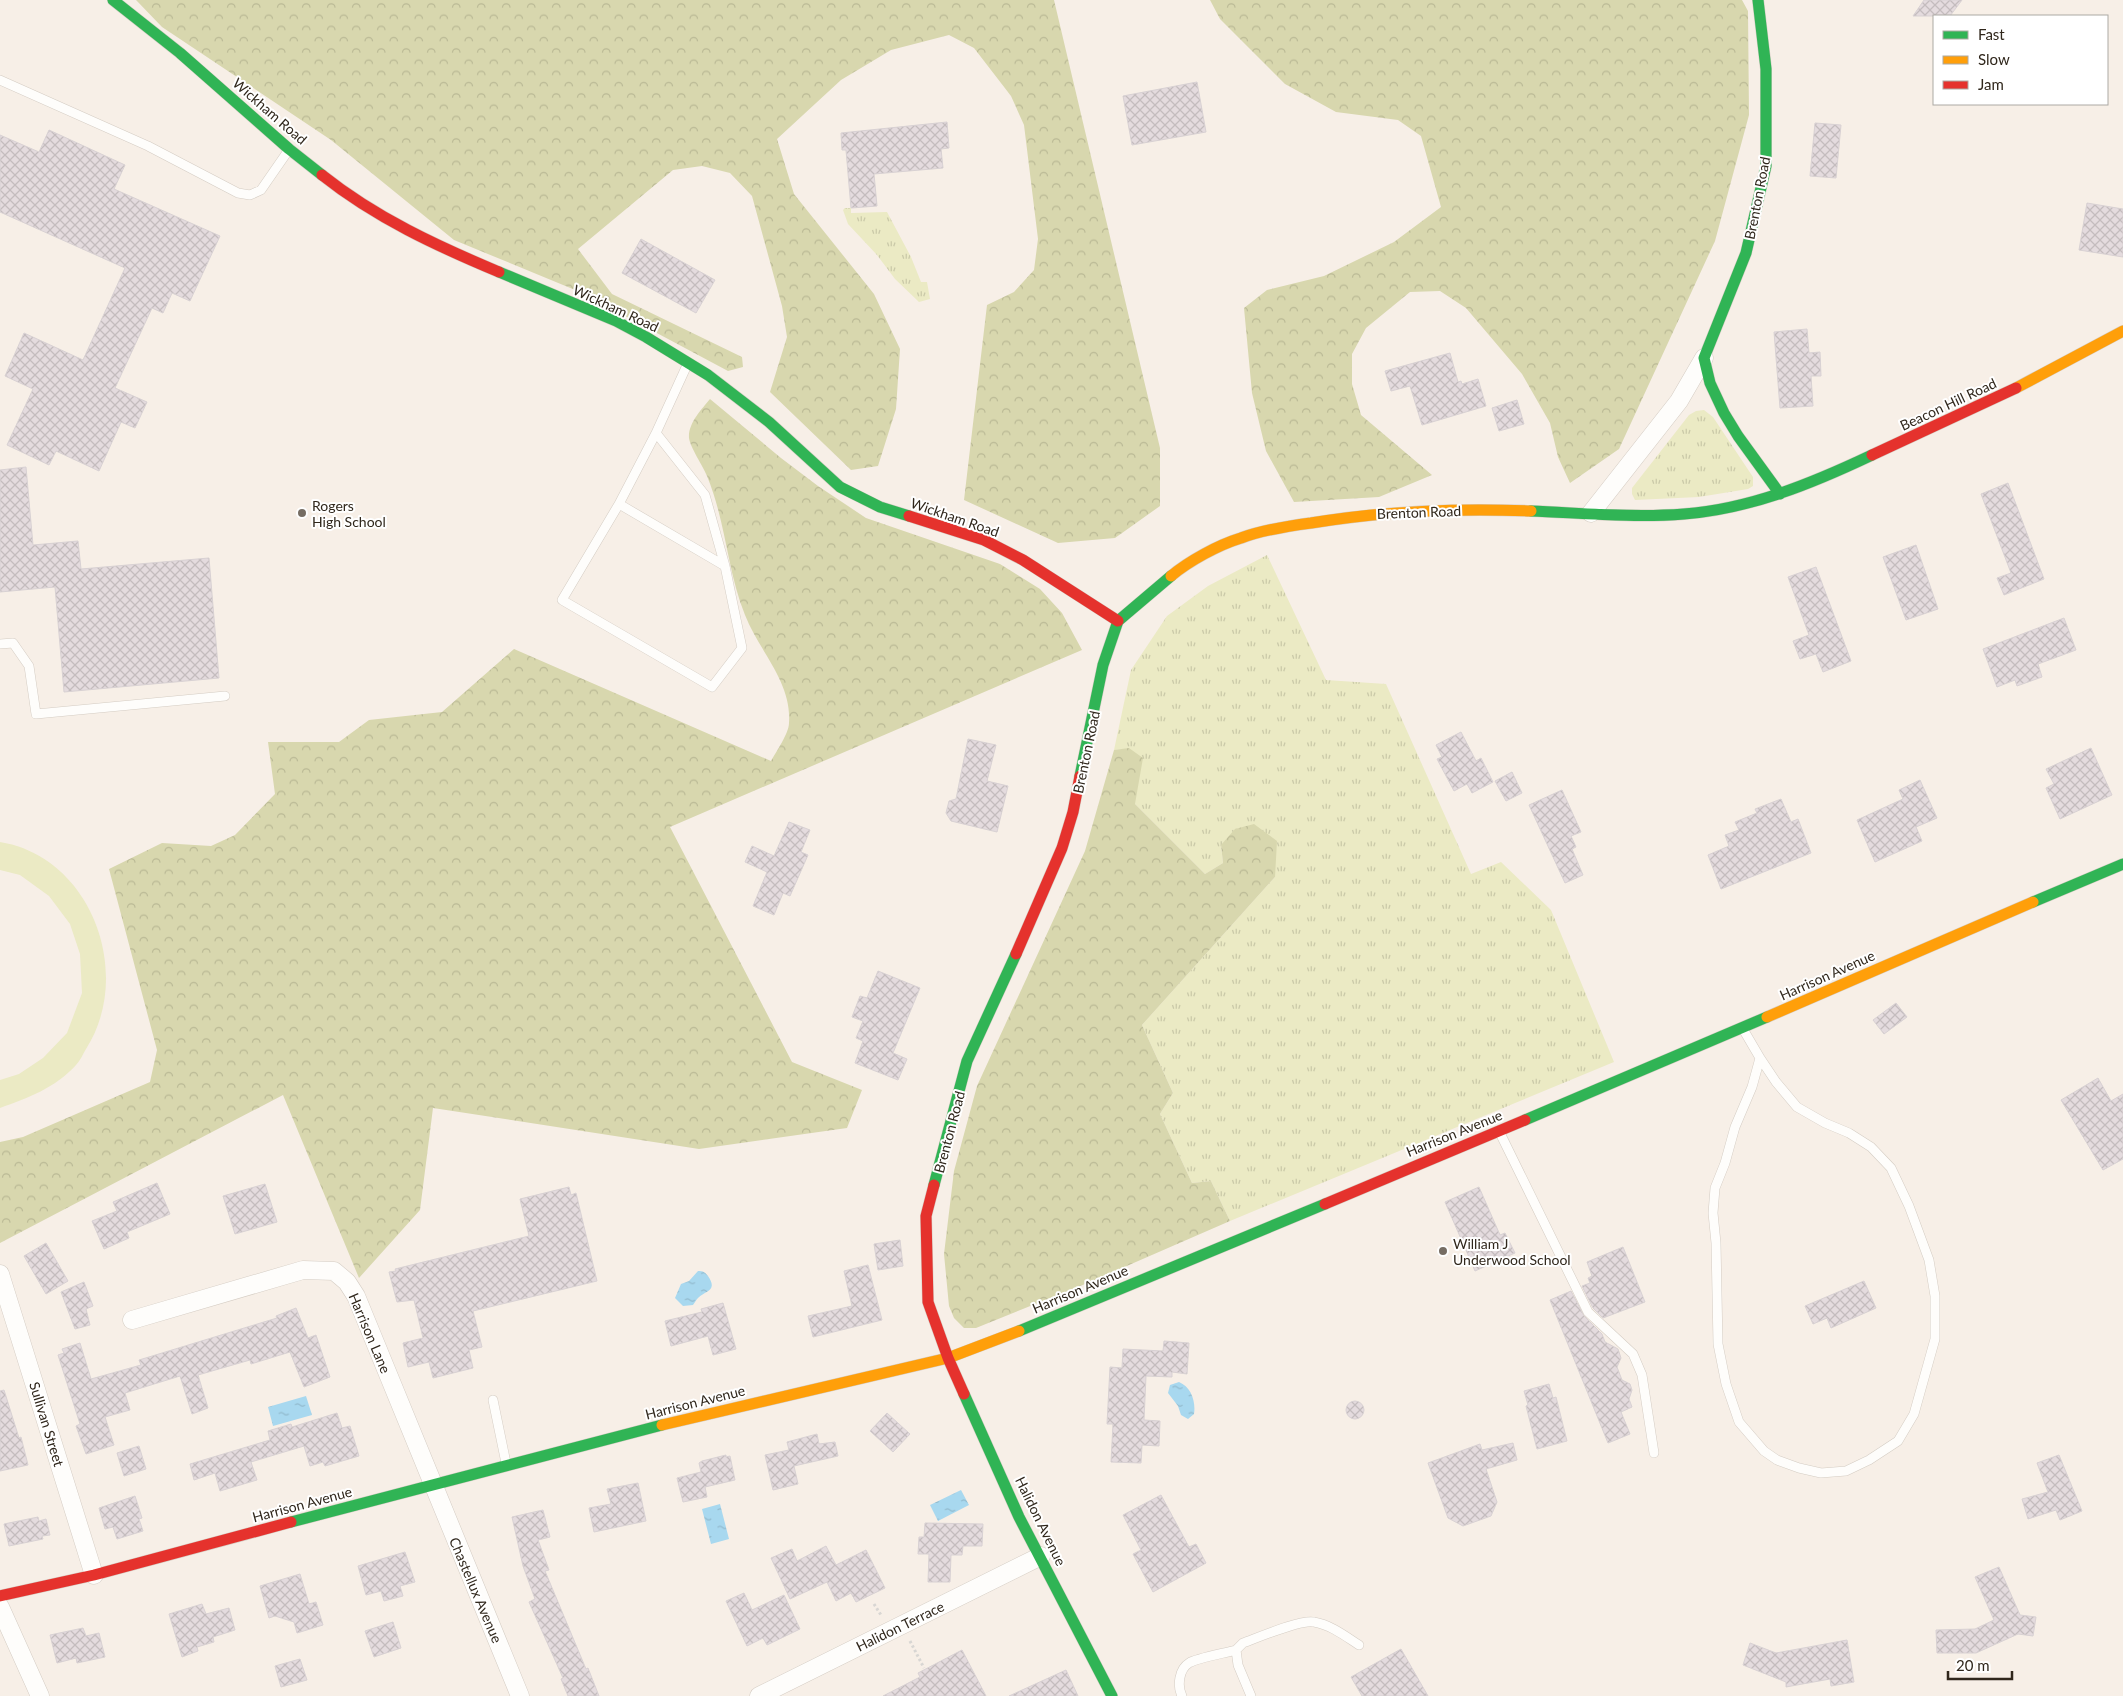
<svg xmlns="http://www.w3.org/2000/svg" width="2123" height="1696" viewBox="0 0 2123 1696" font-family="Lato,sans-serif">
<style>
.grass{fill:url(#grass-tufts)}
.forest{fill:url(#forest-crowns)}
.pitch{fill:#ebeac4}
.water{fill:url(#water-ripples)}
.building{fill:url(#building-cross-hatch);stroke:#d8d1d3}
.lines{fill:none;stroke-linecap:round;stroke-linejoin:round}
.lane-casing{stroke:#d4ccc3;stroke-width:10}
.street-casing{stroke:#d4ccc3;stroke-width:19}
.fast-casing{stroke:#d4ccc3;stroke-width:12}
.slow-casing{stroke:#d4ccc3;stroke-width:12}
.jam-casing{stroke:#d4ccc3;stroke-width:12}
.path{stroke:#d8d6d3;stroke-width:3;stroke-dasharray:2.5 2.5;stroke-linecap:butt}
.lane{stroke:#fefdfb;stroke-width:9}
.street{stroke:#fefdfb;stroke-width:18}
.fast{stroke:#30b455;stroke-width:11}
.slow{stroke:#ff9f0a;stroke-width:11}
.jam{stroke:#e5322d;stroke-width:11}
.poi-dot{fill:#766d63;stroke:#fff;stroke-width:2}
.labels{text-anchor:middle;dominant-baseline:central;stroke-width:4;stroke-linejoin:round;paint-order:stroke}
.street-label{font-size:14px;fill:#30271c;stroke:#fff}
.poi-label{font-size:14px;fill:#30271c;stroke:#fff;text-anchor:start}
</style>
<defs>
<pattern id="grass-tufts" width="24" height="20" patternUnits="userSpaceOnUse" patternTransform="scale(1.25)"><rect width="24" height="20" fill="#ebeac4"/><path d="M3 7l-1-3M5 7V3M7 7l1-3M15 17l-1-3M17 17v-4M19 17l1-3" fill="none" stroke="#cac9a8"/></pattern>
<pattern id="forest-crowns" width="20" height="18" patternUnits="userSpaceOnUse" patternTransform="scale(1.25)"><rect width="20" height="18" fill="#d8d7ae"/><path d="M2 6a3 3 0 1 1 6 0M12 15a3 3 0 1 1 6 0" fill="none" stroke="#bab995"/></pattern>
<pattern id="water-ripples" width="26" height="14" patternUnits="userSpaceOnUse" patternTransform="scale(1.25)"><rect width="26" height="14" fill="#a8d8ef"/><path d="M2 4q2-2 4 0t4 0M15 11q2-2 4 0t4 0" fill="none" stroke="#91b9cc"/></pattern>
<pattern id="building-cross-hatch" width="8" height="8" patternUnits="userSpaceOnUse" patternTransform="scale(1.25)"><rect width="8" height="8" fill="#e4dbde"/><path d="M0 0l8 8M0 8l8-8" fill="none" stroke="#c4bcbe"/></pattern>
</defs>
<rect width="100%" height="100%" fill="#f7efe7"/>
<path class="grass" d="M845,208H851V213L887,212L911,257L921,282H927L930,299L919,302L895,279L877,255L848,224L843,210Z
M1704,410L1713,417L1753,477V486L1748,489L1699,497L1635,500L1632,494V488L1689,415L1696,411Z
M1267,555L1326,680L1386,684L1471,874L1501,862L1551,910L1614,1062L1230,1221L1211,1181L1192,1183L1160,1114L1173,1093L1142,1025L1275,877L1221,845L1223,863L1205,874L1135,804L1129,749L1114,750L1131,670L1167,616L1208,586Z"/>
<path class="forest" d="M136,0H1054L1160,448V506L1115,538L1058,543L964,500L987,305L1014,292L1034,270L1038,239L1024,125L1011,96L974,48L949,35L891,50L841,80L777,139L794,194L874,294L900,349L896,409L878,466L851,470L770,392L787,337L782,306L752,196L730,173L702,166L673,170L578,249L612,294L742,357L743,367L728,371L580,292L454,240L331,140L162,27Z
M1210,0H1742L1748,11L1749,115L1715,241L1619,449L1570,483L1558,457L1550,423L1522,374L1466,308L1440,291L1410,292L1366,328L1352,354V384L1361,415L1432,475L1379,497L1294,502L1266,451L1252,393L1244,308L1267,290L1324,276L1394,242L1441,207L1421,136L1398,120L1336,112L1285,84L1220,19Z
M710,399L781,458L818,486L866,518L1000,564L1040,589L1062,613L1082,650L670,827L792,1062L862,1090L847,1128L699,1149L433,1108L420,1210L359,1278L283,1095L0,1243V1142L23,1137L150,1082L157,1050L109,869L162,843L211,846L235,835L275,794L268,742H339L369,720L442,712L514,649L771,761C776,752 789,733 789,723C792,682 759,651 745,615C727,570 726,522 707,476C703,466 690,447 689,438C688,423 702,409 710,399Z
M1129,748L1143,758L1135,804L1205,874L1223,863L1221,845L1235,829L1254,824L1277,841L1275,877L1142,1025L1173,1093L1160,1114L1192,1183L1211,1181L1230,1221L1090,1282L976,1328H964L954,1318L949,1306L944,1254L954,1171L977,1086L1085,851L1114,750Z"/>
<path class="pitch" d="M0,842C92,857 134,974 86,1049C83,1054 80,1061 76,1065C55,1088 28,1098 0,1108V1080L19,1074L43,1058L67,1033L82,993L80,954L70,924L49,896L20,875L0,870Z"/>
<path class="water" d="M698,1271C703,1271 705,1272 708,1276C718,1291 706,1290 698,1298C696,1300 695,1302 693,1305L683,1306L675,1298L681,1284L689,1281Z
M1179,1382C1191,1387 1196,1401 1194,1414L1188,1419L1181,1415L1178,1406L1168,1393L1170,1385Z
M306,1396L312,1415L273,1426L268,1407Z
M961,1490L969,1505L938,1521L930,1505Z
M720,1504L729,1539L711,1544L702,1509Z"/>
<path class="building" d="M1924,0H1962L1950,16H1913Z
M1197,82L1206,132L1132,145L1123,96Z
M947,122L949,148L941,149L943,168L874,174L877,206L851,208L846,150H842L841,133Z
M1815,123L1841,125L1836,178L1810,176Z
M49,130L125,165L114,189L220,236L190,301L172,293L163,313L152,308L115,388L147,402L135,428L121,422L99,471L56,451L49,465L7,445L33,389L5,376L24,333L83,360L125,268L0,212V135L39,152Z
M2087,203L2123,209V257L2079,250Z
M641,239L715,280L696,313L622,273Z
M1807,329L1809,353L1820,352L1821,376H1811L1813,406L1780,408L1774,332Z
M1450,353L1458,382L1461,381L1462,384L1478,379L1486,406L1422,425L1410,386L1391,391L1385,371Z
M1517,400L1524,424L1499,431L1492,408Z
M26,467L33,545L78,541L81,569L209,558L219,678L64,692L55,587L0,592V470Z
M2008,483L2044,579L2004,595L1997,578L2011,573L1981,494Z
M1916,545L1938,609L1906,620L1883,557Z
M1816,567L1851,661L1823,672L1816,654L1800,659L1793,641L1809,635L1788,577Z
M2064,618L2076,650L2038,664L2042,677L2017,686L2015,680L1997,687L1983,649Z
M1461,732L1476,761L1481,758L1493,782L1472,793L1467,784L1454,791L1437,759L1442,757L1436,745Z
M968,739L996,745L987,781L1008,786L997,832L951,821L946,813L949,801L956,799Z
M2091,748L2112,795L2060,819L2046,788L2054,784L2046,769Z
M1512,772L1522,793L1506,801L1495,781Z
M1920,780L1937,818L1916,827L1922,841L1875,862L1857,820L1903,799L1899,790Z
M1562,790L1581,832L1571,836L1576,847L1572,849L1583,875L1565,883L1529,805Z
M1781,799L1791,822L1798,819L1811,853L1721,889L1708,855L1729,846L1725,835L1739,830L1735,822L1757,813L1755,809Z
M789,822L810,830L801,852L808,855L790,896L783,893L774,915L753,906L767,872L745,862L752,846L774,856Z
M878,971L920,988L893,1053L907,1059L898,1080L855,1063L863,1041L856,1038L863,1021L852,1017L860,996L867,998Z
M1896,1003L1907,1017L1884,1034L1873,1020Z
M2098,1078L2111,1101L2123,1094V1159L2103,1170L2061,1100Z
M157,1183L170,1214L127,1232L129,1238L104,1249L92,1221L117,1211L113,1202Z
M265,1184L277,1222L235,1234L223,1196Z
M569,1187L571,1195L576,1193L597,1281L473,1311L482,1347L469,1350L473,1368L433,1378L429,1362L408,1367L403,1343L423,1338L414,1300L397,1302L389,1272L396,1271L395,1269L529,1236L520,1199Z
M1479,1187L1500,1235L1505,1233L1515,1253L1475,1271L1445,1202Z
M900,1240L903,1266L878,1270L874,1244Z
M46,1243L68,1281L46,1294L24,1256Z
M1623,1247L1645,1302L1603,1318L1593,1308L1582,1286L1590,1283L1588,1278L1592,1276L1587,1262Z
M868,1265L882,1320L813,1337L808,1316L852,1306L844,1271Z
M1864,1281L1876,1308L1831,1328L1827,1318L1813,1324L1805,1306Z
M84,1282L93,1306L86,1309L90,1325L75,1329L61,1292Z
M1571,1291L1584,1316L1602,1334L1605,1342L1618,1349L1621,1358L1617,1367L1622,1380L1630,1384L1632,1390L1629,1399L1632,1407L1621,1412L1630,1434L1608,1443L1550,1300Z
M723,1303L736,1349L713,1355L708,1336L671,1346L665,1321L702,1312L701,1309Z
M296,1308L308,1338L316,1335L330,1377L304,1387L290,1352L251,1364L250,1360L198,1375L208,1408L192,1414L180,1376L125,1393L130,1410L105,1417L114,1445L86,1454L76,1426L80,1424L58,1355L64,1353L62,1349L80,1343L91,1379L141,1365L139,1360L277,1318L276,1316Z
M1164,1341L1189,1343L1187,1374L1172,1372V1377L1146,1376L1144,1420L1160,1421L1159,1446L1142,1445L1141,1463L1111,1462L1113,1424H1107L1110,1367L1122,1368L1123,1349L1163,1351Z
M1549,1384L1553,1398L1556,1397L1567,1441L1537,1449L1526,1406L1528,1405L1524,1391Z
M4,1390L19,1438L21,1437L28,1465L0,1471V1391Z
M1346 1410a9 9 0 1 1 18 0a9 9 0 1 1-18 0Z
M337,1413L342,1428L350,1426L359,1456L325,1466L323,1462L310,1466L304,1446L251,1462L257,1480L220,1491L215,1473L194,1480L190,1464L270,1440L268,1431L291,1424L292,1427Z
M887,1413L910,1434L893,1452L870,1431Z
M817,1434L819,1444L835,1442L838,1456L794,1466L798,1484L773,1490L765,1455L789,1450L787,1442Z
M1513,1443L1517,1460L1486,1469L1497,1502L1491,1516L1463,1526L1448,1518L1428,1463L1480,1444L1482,1450Z
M139,1446L146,1469L124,1476L117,1453Z
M726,1455V1457L730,1456L735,1480L705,1487L707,1497L683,1502L677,1478L701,1472L699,1463L702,1461Z
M2059,1455L2082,1511L2060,1520L2056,1510L2028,1519L2022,1499L2048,1492L2037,1463Z
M638,1483L646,1521L594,1532L589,1508L611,1504L607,1489Z
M1161,1495L1189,1547L1196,1544L1206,1563L1153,1592L1133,1554L1141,1550L1123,1515Z
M135,1496L142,1518L139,1519L143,1531L117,1539L113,1527L105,1529L99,1508Z
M543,1510L550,1537L538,1540L549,1570L545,1571L586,1669L588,1668L599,1696H568L561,1679L563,1678L529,1602L535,1599L523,1566L512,1517Z
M38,1517L39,1521L46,1519L50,1535L42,1536L43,1539L9,1546L4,1524Z
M925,1523L983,1524L982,1546H963L962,1555H951L950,1582H928L929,1554H918L919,1537H924Z
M826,1546L836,1565L866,1550L885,1588L856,1602L851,1593L836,1601L827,1582L790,1599L771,1558L792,1549L797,1561Z
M405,1552L415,1582L400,1586L403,1596L384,1601L381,1591L366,1595L358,1566Z
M1999,1567L2020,1615L2036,1617L2033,1636L2018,1634L1976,1653H1937L1936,1630L1975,1629L1994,1620L1975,1577Z
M300,1574L309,1604L316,1602L323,1625L297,1633L294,1622L275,1616L269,1618L260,1586Z
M744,1593L752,1610L784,1595L800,1629L767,1645L763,1638L747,1646L726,1601Z
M202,1604L206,1614L229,1608L235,1630L213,1637L214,1642L197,1647L198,1651L182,1657L169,1614Z
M393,1622L401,1648L374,1657L365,1631Z
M83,1628L86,1636L99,1633L105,1657L77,1663L76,1658L57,1663L50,1635Z
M1847,1640L1854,1682L1831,1686L1830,1679L1786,1687V1682L1743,1665L1750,1643L1776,1653Z
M1401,1649L1428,1696H1362L1351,1677Z
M962,1650L986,1696H883L920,1677L918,1673Z
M300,1659L307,1680L281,1687L275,1666Z
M1066,1670L1078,1696H1009Z"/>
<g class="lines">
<g class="lane-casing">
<path id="lane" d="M0,80L148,146L238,193L250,195L261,190L288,151
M656,433L619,504L562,600L712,687L742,648L725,566L705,495L656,433L688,363
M619,504L725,566
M0,644L13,643L29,666L36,714L225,696
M1743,1029L1760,1058
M1760,1058L1776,1082L1797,1107L1825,1123L1849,1133L1871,1147L1891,1168L1909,1206L1929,1260L1935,1296V1339L1914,1414L1898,1441L1869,1460L1846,1471L1821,1473L1799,1468L1777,1460L1764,1451L1739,1422L1726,1384L1718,1344L1716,1243L1713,1213L1715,1188L1725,1163L1735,1127L1752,1087Z
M1500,1133L1588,1312L1633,1354L1642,1375L1654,1453
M493,1400L506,1463
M1182,1696C1177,1686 1179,1669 1189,1663C1197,1658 1226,1653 1236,1650
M1251,1696L1238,1665L1236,1650L1243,1643C1257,1638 1301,1619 1314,1622C1331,1625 1345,1636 1359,1645"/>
</g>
<g class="street-casing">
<path id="street" d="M1591,513L1679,401L1704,358
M0,1274L94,1575
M132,1320L303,1270L334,1271L347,1282L356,1296L520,1696
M0,1607L40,1696
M759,1696L1041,1556"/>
</g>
<g class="fast-casing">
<path id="fast" d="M113,0L180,53L289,149L322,175
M1758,0L1766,69V166L1746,253L1704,358L1710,383L1724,413L1738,436L1780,494
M499,272L616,321L646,337L708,375L769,422L840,487L880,507L909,516
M1531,511C1582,513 1633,518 1684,514C1750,509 1813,483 1872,455
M1080,776L1103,665L1118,621L1171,576
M2033,902L2123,864
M1525,1120L1767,1017
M934,1185L967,1061L1016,954
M1019,1331L1325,1204
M964,1394L1019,1517L1112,1696
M291,1522L662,1425"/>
</g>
<g class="slow-casing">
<path id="slow" d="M2016,388L2123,331
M1171,576C1189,561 1218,545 1241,538C1263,530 1288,526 1311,523C1384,511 1458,508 1531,511
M1767,1017L2033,902
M662,1425L948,1358L1019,1331"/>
</g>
<g class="jam-casing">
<path id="jam" d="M322,175C376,218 437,246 499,272
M1872,455L2016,388
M909,516L984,540L1023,560L1118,621
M1016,954L1062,848L1073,812L1080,776
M934,1185L926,1216L928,1302L948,1358L964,1394
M1325,1204L1525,1120
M0,1596L94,1575L291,1522"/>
</g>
<path class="path" d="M874,1604L881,1615
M910,1641L924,1668"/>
<use href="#lane" class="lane"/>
<use href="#street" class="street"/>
<use href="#fast" class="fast"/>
<use href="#slow" class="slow"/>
<use href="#jam" class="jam"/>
</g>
<g class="poi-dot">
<circle cx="302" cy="513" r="5"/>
<circle cx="1443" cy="1251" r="5"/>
</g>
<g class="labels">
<g class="street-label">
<text transform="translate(270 111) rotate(41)">Wickham Road</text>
<text transform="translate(1757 198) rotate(-79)">Brenton Road</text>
<text transform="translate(616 308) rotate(25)">Wickham Road</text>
<text transform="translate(1948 404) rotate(-25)">Beacon Hill Road</text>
<text transform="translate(1419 512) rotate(-2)">Brenton Road</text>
<text transform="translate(955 517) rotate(19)">Wickham Road</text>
<text transform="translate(1086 752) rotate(-78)">Brenton Road</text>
<text transform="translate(1827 975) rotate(-24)">Harrison Avenue</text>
<text transform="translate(949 1132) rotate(-75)">Brenton Road</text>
<text transform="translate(1454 1133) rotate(-22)">Harrison Avenue</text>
<text transform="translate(1080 1289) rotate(-23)">Harrison Avenue</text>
<text transform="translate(370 1333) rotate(67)">Harrison Lane</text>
<text transform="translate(695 1402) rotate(-14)">Harrison Avenue</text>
<text transform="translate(47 1424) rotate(73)">Sullivan Street</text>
<text transform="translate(302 1504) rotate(-15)">Harrison Avenue</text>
<text transform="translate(1041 1521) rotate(64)">Halidon Avenue</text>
<text transform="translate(476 1590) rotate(67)">Chastellux Avenue</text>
<text transform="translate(900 1626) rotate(-26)">Halidon Terrace</text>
</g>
<g class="poi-label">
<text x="312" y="505">Rogers<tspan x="312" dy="16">High School</tspan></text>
<text x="1453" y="1243">William J<tspan x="1453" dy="16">Underwood School</tspan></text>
</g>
</g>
<rect x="1933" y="15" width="175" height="90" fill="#ffffff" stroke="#aca9a4"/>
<rect x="1943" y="31" width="25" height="8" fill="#30b455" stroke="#aca9a4"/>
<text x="1978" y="40" font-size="15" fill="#30271c">Fast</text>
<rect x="1943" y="56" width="25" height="8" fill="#ff9f0a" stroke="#aca9a4"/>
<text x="1978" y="65" font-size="15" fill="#30271c">Slow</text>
<rect x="1943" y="81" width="25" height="8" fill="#e5322d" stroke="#aca9a4"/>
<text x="1978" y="90" font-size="15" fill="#30271c">Jam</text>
<path d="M1948 1671v8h64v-8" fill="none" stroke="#30271c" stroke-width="2.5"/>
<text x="1956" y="1671" font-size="15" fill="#30271c" stroke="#ffffff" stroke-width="4" paint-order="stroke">20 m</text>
</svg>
